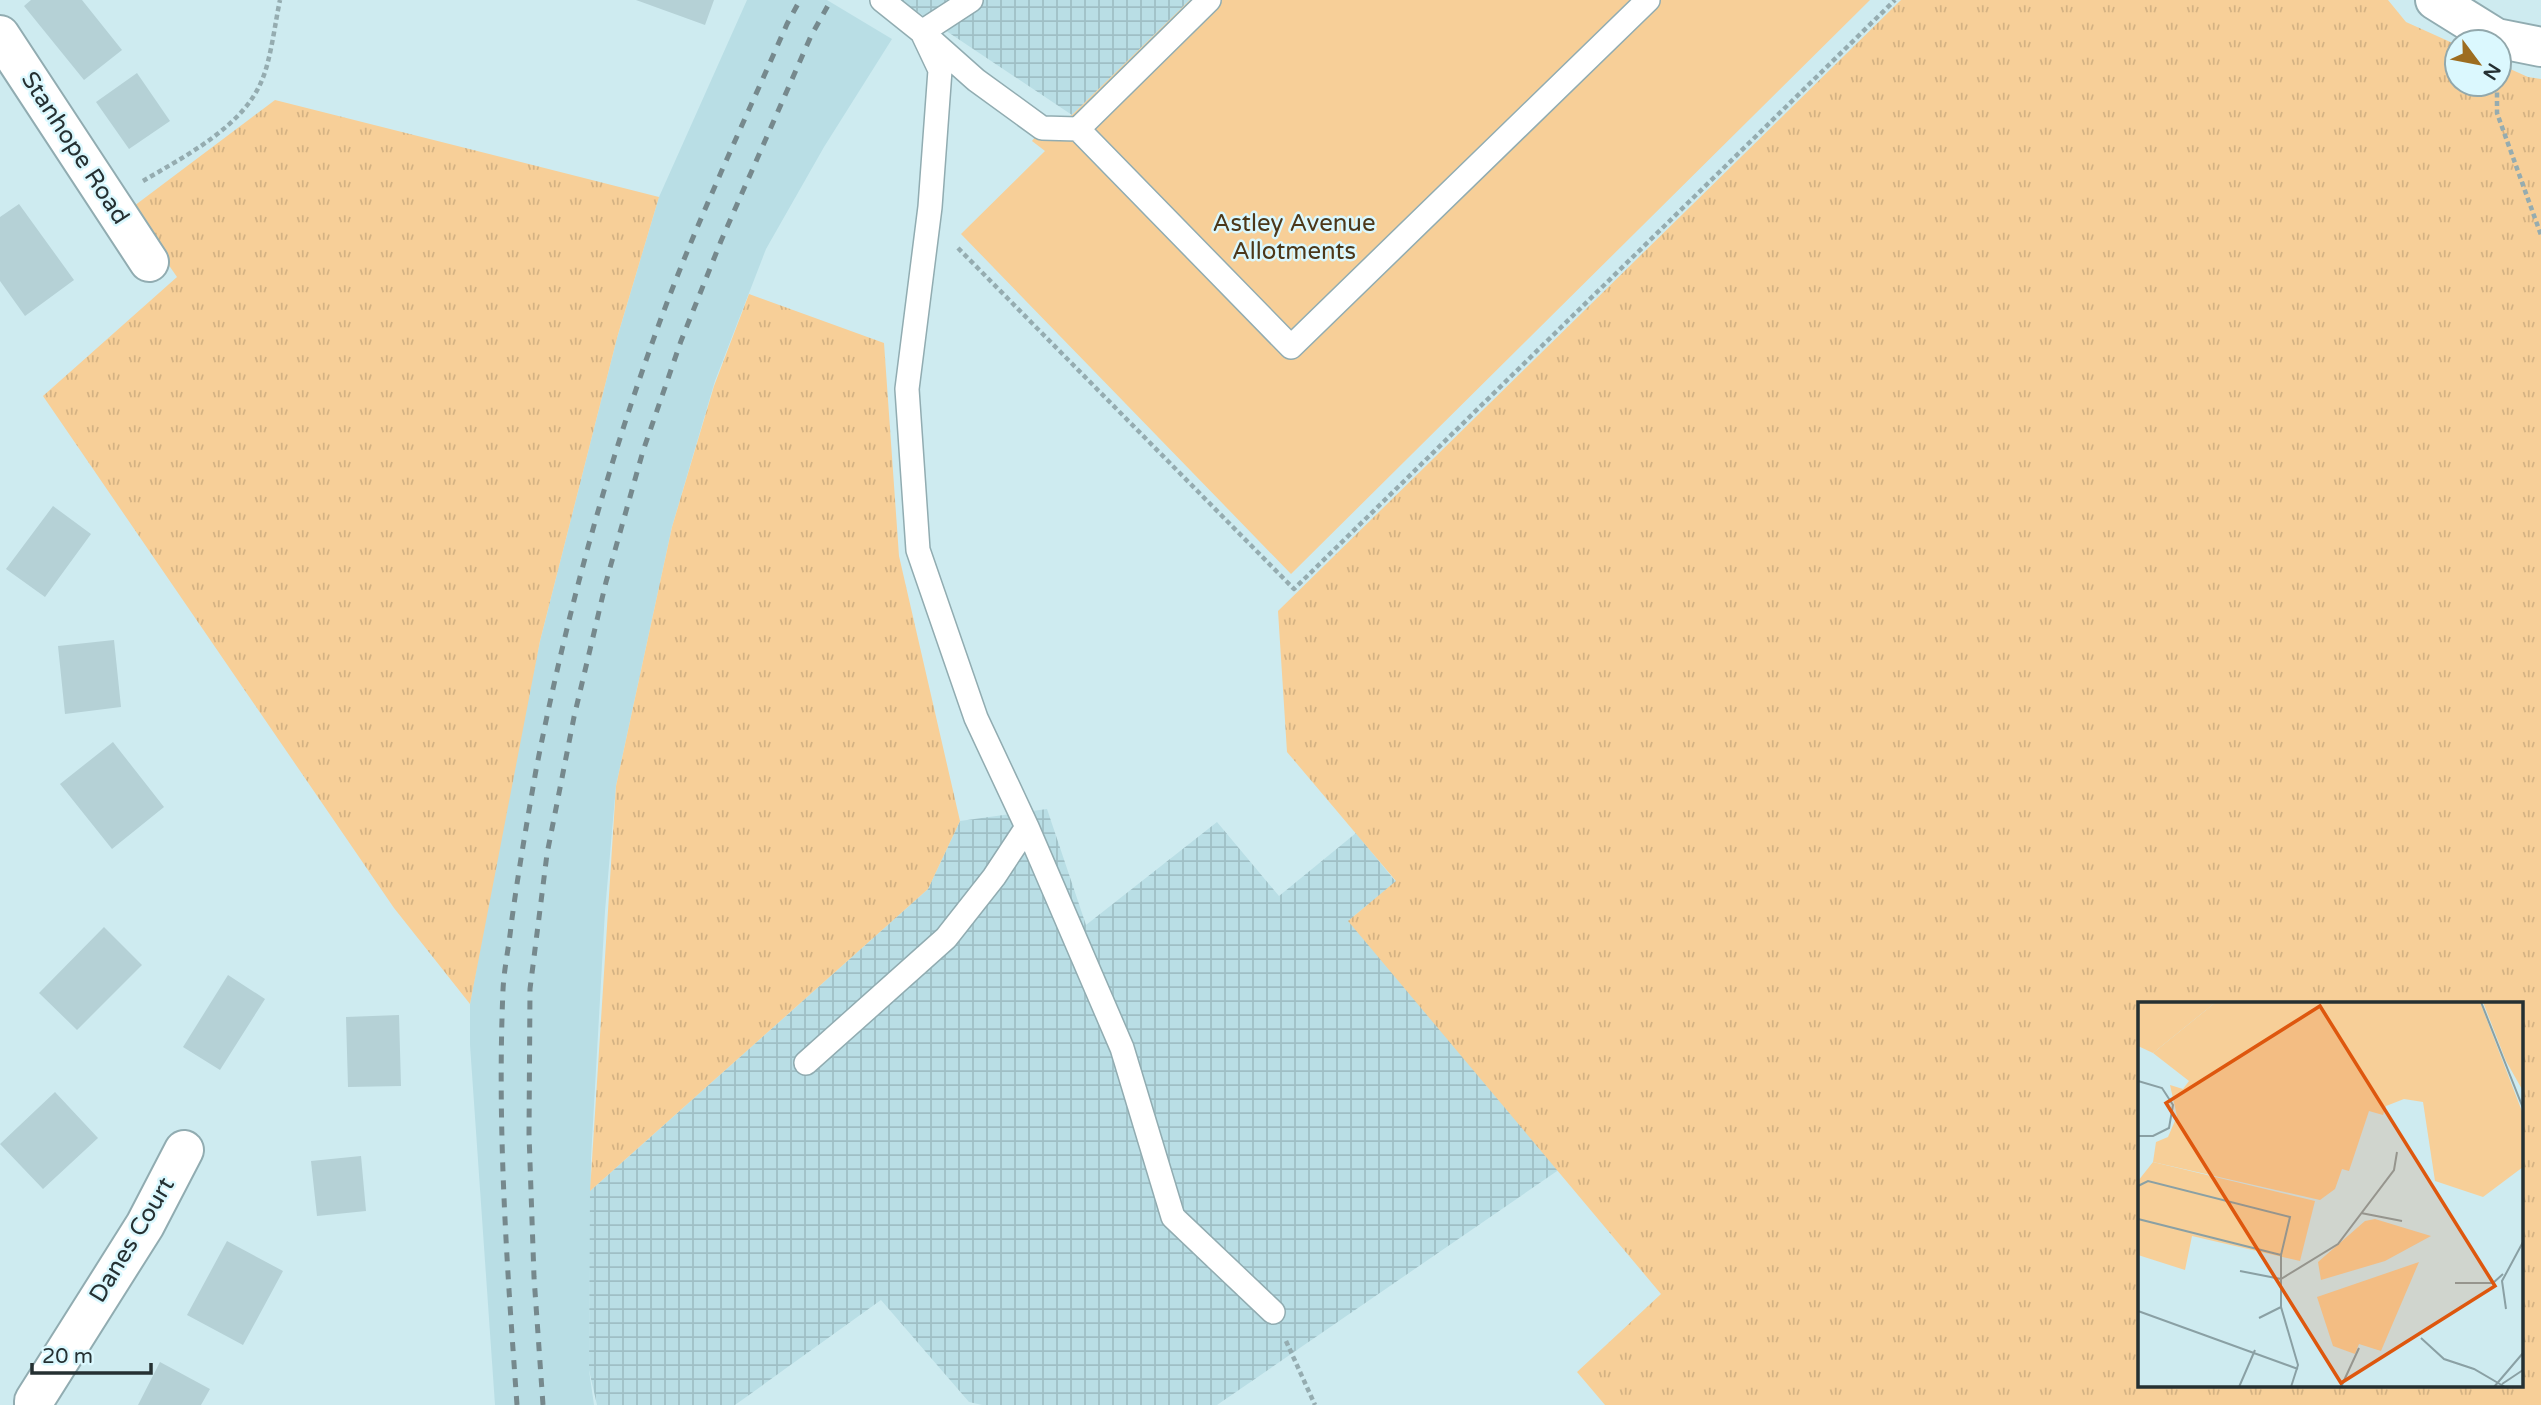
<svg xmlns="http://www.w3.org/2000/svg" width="2541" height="1405" viewBox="0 0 2541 1405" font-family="'Varela Round',sans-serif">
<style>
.built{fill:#b9dee5}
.industrial{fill:url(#industrial-grid)}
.grass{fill:url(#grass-tufts);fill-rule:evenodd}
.garden{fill:#f7cf98}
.building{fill:#b5d1d6}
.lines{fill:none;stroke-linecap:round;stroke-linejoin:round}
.service-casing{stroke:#91acb1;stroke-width:26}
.minor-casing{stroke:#91acb1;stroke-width:42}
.path{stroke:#95acb0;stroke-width:4.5;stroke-dasharray:5 3.5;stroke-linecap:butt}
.service{stroke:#fff;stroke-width:23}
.minor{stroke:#fff;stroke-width:38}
.rail{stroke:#76898d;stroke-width:5;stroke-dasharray:9 9;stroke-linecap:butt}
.labels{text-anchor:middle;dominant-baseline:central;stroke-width:5;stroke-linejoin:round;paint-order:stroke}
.street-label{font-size:24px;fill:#253032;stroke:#dbf8fe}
.park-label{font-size:24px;fill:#4c3719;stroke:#dbf8fe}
.inset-road{fill:none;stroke:#8aa0a4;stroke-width:2}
.view{fill:#de570e;fill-opacity:0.15;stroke:#de570e;stroke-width:3.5}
.inset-edge{fill:none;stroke:#253032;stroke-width:3.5}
</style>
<defs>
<pattern id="industrial-grid" width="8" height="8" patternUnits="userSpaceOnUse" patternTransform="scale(1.75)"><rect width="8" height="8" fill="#b9dee5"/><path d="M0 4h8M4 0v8" fill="none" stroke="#9fbfc5"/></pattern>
<pattern id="grass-tufts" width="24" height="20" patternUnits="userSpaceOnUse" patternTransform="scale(1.75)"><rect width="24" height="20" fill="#f7cf98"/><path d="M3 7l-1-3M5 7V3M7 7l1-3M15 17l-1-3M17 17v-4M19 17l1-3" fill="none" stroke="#d4b283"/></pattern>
</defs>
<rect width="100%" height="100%" fill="#ceebf0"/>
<path class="built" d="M747,0H827L892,39L824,147L766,249L715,381L672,527L616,786L605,911L591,1158L589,1370L594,1405H495L470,1045V1004L510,784L540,641L617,338L659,197Z"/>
<path class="industrial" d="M900,0H1190L1072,115Z
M1047,809L1086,925L1217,822L1279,896L1356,833L1396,882L1349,920L1560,1169L1217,1405H982L969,1402L881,1300L735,1405H597L589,1370L590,1191L928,889L960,821Z"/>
<path class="grass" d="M1901,0H2388L2406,22L2457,45V84H2499V64L2528,77L2541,79V1405H1605L1577,1372L1661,1294L1348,921L1396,881L1287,752L1278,611ZM2140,1004H2522V1386H2140Z
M275,100L659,197L617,338L540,641L470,1004L394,908L43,396L177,277L130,209Z
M749,294L884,343L899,556L960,821L928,889L590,1191L616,786L672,527L714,386Z"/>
<path class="garden" d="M1190,0H1870L1291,574L961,234L1045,151L1032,141L1042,128L1072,115Z"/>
<path class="building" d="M31,0H82L122,50L84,80L24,6Z
M636,0H714L705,25Z
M137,73L170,121L129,149L96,102Z
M19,204L74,280L25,316L0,281V217Z
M53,506L91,534L45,597L6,569Z
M114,640L121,707L65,714L58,646Z
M113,742L164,807L112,849L60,784Z
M104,927L142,965L77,1030L39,993Z
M228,975L265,999L220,1070L183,1047Z
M399,1015L401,1086L348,1087L346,1017Z
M55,1092L98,1138L43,1189L0,1144Z
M361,1156L366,1211L317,1216L311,1161Z
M227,1241L283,1271L243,1345L187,1315Z
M160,1362L210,1389L201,1405H138Z"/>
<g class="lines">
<g class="service-casing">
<path id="service" d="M882,0L922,32L940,70L930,207L907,389L918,550L976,718L1027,827L1122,1048L1173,1217L1273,1312
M971,0L922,32L976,80L1042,128L1078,129L1291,347L1648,0
M1078,129L1209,0
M806,1063L946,938L994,877L1027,827"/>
</g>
<g class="minor-casing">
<path id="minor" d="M2435,0L2496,38L2541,47
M0,35L149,262
M34,1405V1401L145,1225L184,1150"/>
</g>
<path class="path" d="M2497,84V113L2541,235
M143,181C185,156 243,127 262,80C271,59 275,23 280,0
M958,248L1294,589L1895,0
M1286,1341L1315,1405"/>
<use href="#service" class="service"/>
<use href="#minor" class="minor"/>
<path class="rail" d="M517,1405C507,1267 497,1128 503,990C504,968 509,947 511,926C518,873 527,822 536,770C565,622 604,476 655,335C693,229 742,127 787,24L800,0
M543,1405L534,1277L529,1134L530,989L547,854L574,717L606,582L643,451L681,341L721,241L811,36L831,0"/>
</g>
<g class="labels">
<g class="street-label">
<text transform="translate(75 148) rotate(57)">Stanhope Road</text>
<text transform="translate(132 1240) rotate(-59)">Danes Court</text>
</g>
<g class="park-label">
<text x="1294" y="223">Astley Avenue<tspan x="1294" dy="28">Allotments</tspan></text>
</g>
</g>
<g transform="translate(2138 1002)">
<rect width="385" height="385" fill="#ceebf0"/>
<path d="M78,0H342L385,112V165L345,195L297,179L285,100L266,97L248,104L245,113L231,109L211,169L204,167L197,187L182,198L15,160L18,140L30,135L39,114L32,83L45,87L51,79L15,51ZM345,0H385V89L368,59ZM237,217L293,234L247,259L183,278L180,260L227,219ZM281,260L243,349L221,342L217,352L195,344L179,295Z" fill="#f7cf98"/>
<path d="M0,0H78L15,51L0,44Z" fill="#f7cf98"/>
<path d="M15,160L177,199L162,259L54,234L47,268L0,253V179Z" fill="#f7cf98"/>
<path class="inset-road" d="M343,0L385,106M0,79L24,86L35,103L31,126L15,134H0M0,184L10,179L152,215L143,253V277L102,269M223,211L264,219M0,217L143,253M317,281H355L365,272M368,307L364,279L385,240M0,309L160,367M121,316L143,305M283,336L306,357L336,367L367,385M364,382L385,368M101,385L117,348M153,385L160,363L143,305V277L200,242L256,168L259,150M203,385L221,346M356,385L385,351"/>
<path class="view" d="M182,4L357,284L203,381L28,101Z"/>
<rect width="385" height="385" class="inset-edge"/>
</g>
<g transform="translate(2478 63) rotate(122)"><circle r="33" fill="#dbf8fe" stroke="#92a8ac" stroke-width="2"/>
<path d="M0-5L12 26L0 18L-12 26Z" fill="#9d6d20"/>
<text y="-10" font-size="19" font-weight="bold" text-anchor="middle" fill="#253032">N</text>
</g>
<path d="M32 1363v10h119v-10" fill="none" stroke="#253032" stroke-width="3.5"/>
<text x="42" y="1363" font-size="21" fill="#253032" stroke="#dbf8fe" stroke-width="5" paint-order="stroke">20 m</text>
</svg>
